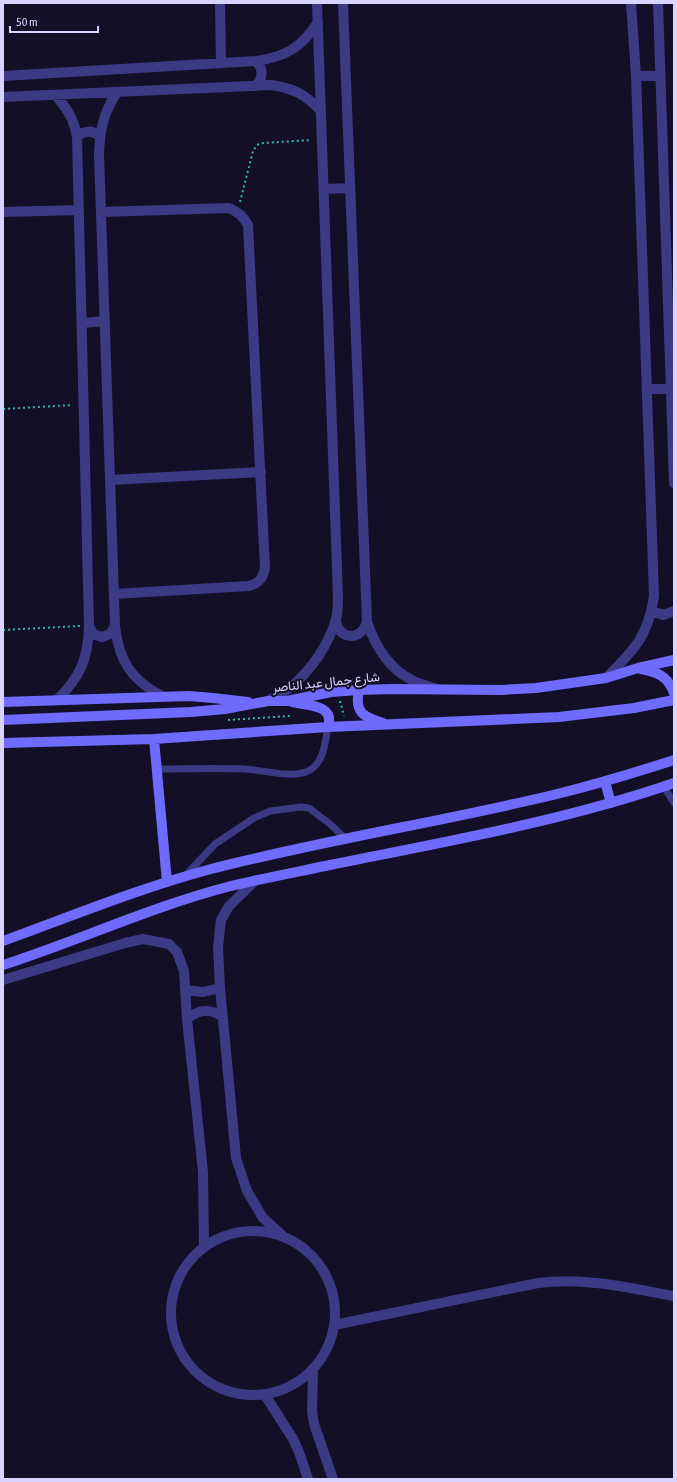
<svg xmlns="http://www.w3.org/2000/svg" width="677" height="1482" viewBox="0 0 677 1482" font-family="'Asap Condensed',Vazirmatn,sans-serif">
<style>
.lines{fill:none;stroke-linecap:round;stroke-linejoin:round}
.path{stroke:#2fb8b0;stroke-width:2;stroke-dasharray:2 3;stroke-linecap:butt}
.lane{stroke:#3d3a85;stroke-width:7}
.street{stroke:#3d3a85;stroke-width:10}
.secondary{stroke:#6f6bff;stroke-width:10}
.labels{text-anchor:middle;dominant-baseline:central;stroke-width:4;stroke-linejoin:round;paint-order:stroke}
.street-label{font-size:13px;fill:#d9d4ff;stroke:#130f26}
</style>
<rect width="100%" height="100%" fill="#130f26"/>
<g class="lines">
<path class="path" d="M240,202L253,151L257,145L263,143L311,140
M3,409L73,405
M3,630L80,626
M340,701L344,716
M228,720L289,716V719"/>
<path class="lane" d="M157,769C186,769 216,768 245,769C263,770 290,778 306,772C324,765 325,743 328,727
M664,787L674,803
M185,876L215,844L254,818L270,811L301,807L309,808L330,824L346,839"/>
<path class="street" d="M220,3L221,63
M343,3L367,622C375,645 387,667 410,679C418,684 428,686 437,689
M658,3L674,483
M3,76L256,61C286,57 302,47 318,22
M636,76H660
M256,86C263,78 264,69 256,61
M117,92C103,114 100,129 99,154L115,626C119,662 132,681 164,697
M55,95C67,108 74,119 77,137L89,626C88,659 81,676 57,700
M3,97L271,85C293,88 305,94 321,111
M77,137C84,130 92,130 100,136
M324,189L350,188
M3,212L79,210
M101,212L229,208C238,212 243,216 248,225L265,568C263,579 258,584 248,586L114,594
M82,323L105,321
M647,389H671
M110,480L261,472
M652,611L663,615L674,611
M336,619C337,640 361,642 367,622
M89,626L93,634L102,637L110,634L115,626
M606,678C634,650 648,637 654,596L636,76L631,3
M268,701C276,696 285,692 292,686C312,669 329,644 336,619C338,612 338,604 338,597L317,3
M256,880L229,906L221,920L218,947L220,988L236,1158L247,1191L263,1218L282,1235
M3,980L125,943L143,939L169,944L177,952L184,971L187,1019L203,1172L204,1246
M185,990L203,992L220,988
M187,1019C199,1009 210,1008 223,1017
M171 1313a82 82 0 1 1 164 0a82 82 0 1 1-164 0Z
M334,1325L538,1283C584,1277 629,1288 674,1296
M313,1369L312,1411L314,1424L333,1479
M265,1395L293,1439L299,1452L308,1479"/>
<path class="secondary" d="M641,669C657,672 668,676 674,693
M359,690C354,713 364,717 383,723
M3,702L189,696L213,698L248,702
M292,702C308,706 335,704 328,727
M3,720L191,712L225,709L268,701H287L331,692L359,690L392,689L501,690L536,688L606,678L638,668L674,660
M154,739L167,882
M3,743L154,739L328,727L559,717L634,708L674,700
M605,782L611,803
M3,941C72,916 140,888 211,869C324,840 440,822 553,795C594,785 634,773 674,760
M3,965C80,940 153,906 231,886C264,878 297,872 330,865C444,842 564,821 674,783"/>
</g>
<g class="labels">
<g class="street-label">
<text transform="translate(326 682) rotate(-6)">شارع جمال عبد الناصر</text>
</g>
</g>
<rect width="677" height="1482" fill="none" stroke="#d9d4ff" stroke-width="8"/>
<path d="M10 26v6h88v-6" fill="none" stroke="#d9d4ff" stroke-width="2"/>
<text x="16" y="26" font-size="12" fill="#d9d4ff" stroke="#130f26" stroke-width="3" paint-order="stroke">50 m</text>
</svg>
